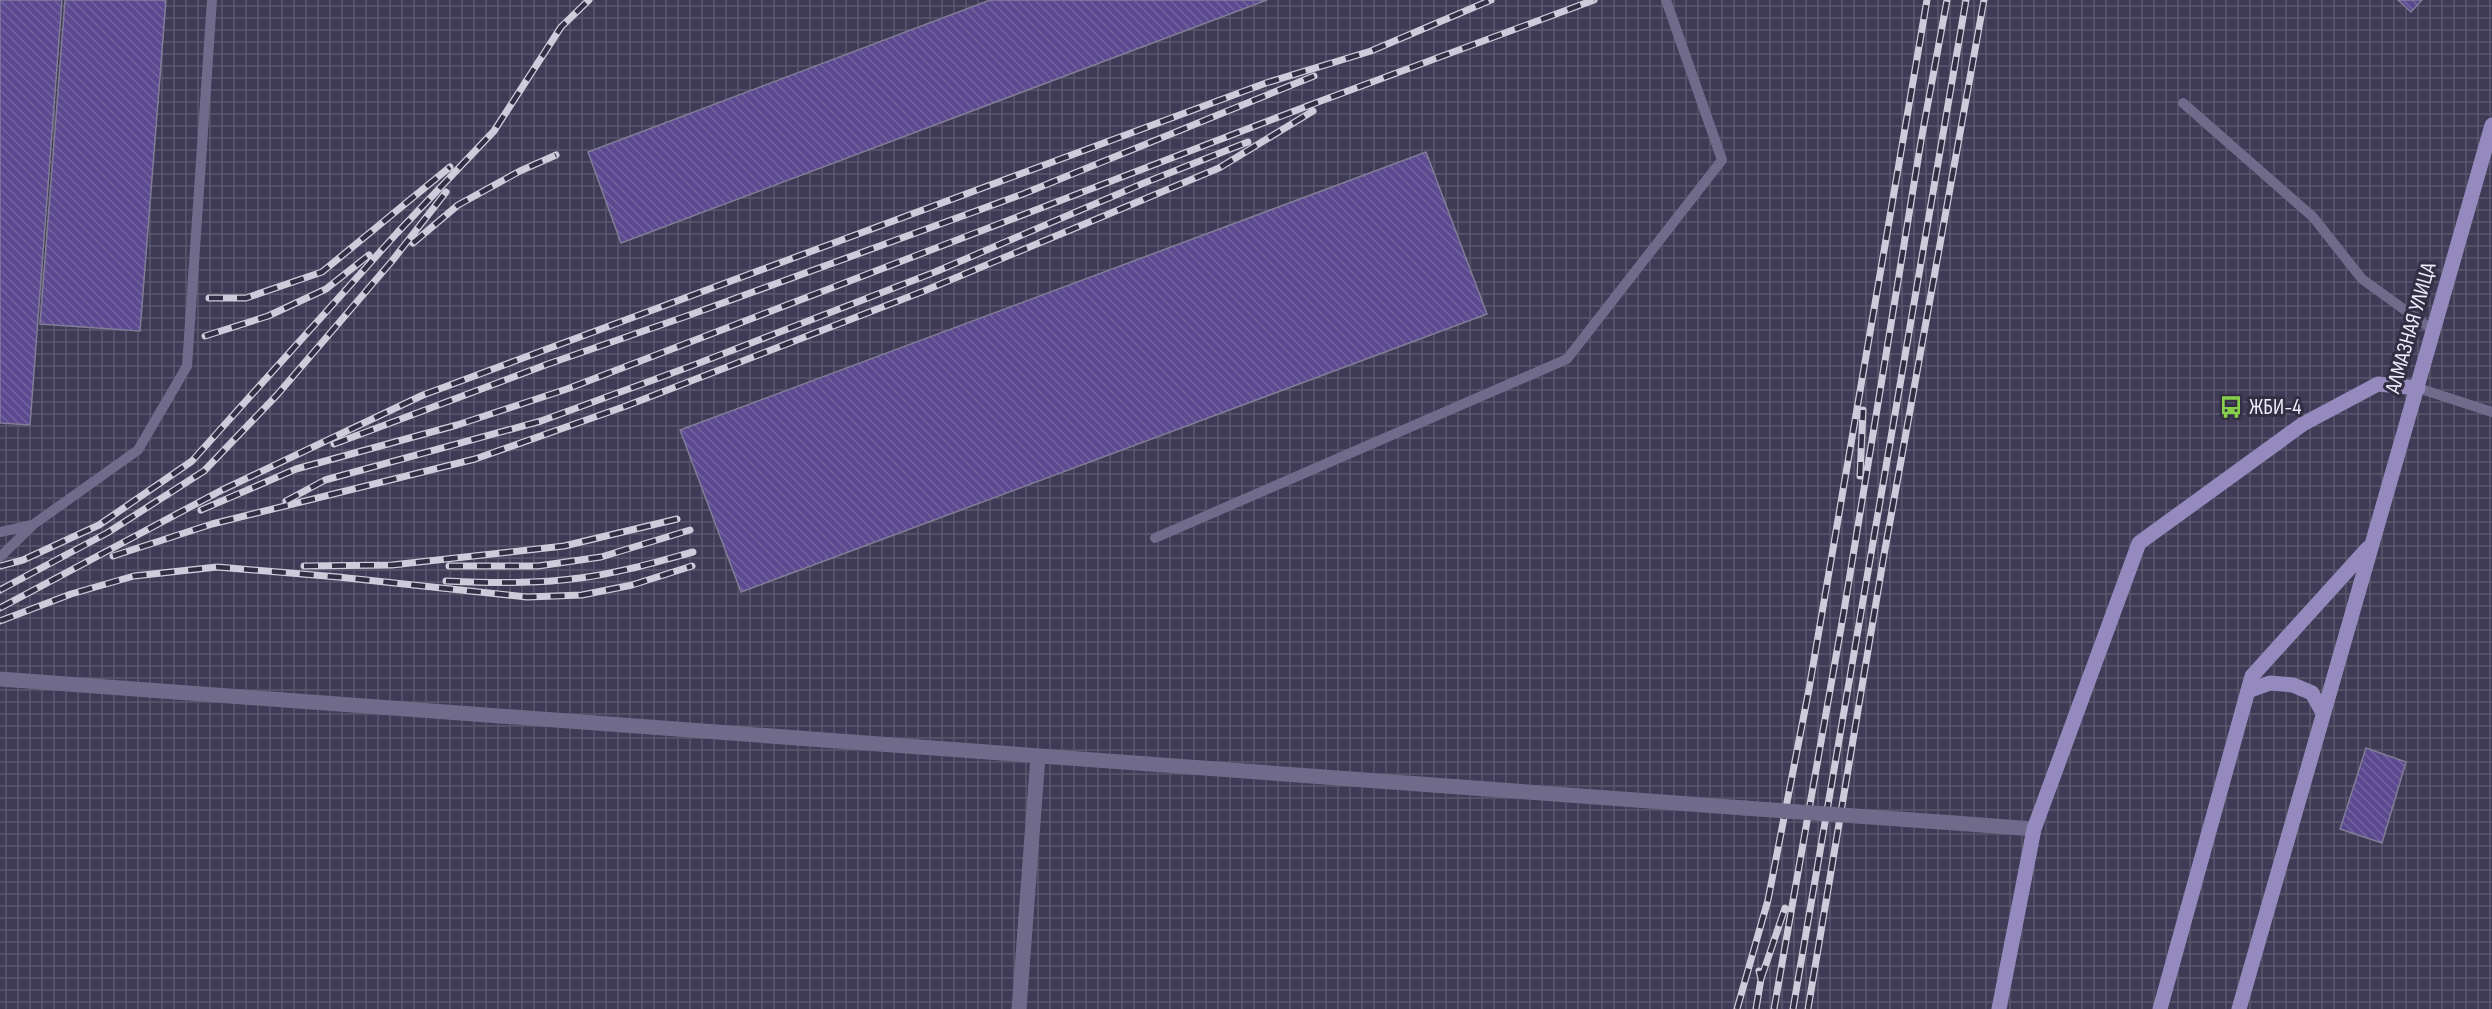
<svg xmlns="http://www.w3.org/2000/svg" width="2492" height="1009" viewBox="0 0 2492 1009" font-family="'Sofia Sans Condensed',sans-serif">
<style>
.industrial{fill:url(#industrial-grid)}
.building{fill:url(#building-back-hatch);stroke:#817d96;stroke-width:1.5}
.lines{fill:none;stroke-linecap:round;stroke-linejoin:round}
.lane{stroke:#716b8b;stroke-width:10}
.street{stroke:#716b8b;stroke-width:15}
.secondary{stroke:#948abd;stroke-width:15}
.rail-casing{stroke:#ceccdb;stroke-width:7}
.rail{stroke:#332e44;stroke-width:4.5;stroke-dasharray:14;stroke-linecap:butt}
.street-bridge{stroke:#716b8b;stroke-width:15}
.labels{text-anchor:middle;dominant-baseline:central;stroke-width:6;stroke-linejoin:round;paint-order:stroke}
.street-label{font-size:22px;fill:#eeecfa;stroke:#332e44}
.poi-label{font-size:22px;fill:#eeecfa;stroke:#332e44;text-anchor:start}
</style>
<defs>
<pattern id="industrial-grid" width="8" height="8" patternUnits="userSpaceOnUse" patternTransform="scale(1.5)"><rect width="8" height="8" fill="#3f3a55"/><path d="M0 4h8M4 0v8" fill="none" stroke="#5b576e"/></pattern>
<pattern id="building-back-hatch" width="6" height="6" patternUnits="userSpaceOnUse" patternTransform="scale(1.5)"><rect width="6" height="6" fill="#5c4a90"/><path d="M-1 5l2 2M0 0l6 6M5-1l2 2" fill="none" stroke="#7464a0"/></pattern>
</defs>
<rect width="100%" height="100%" fill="#332e44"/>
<path class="industrial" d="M0,0H2492V1009H0Z"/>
<path class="building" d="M0,0H62L30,425L0,423Z
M65,0H166L140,331L40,324Z
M990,0H1267L621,243L588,152Z
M2398,0H2422L2411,12Z
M1426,152L1487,314L741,592L680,430Z
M2366,748L2406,762L2382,843L2340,829Z"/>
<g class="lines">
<path class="lane" d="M2183,103L2313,217L2362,279L2434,331
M2418,388L2492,412
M0,532L32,525
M1155,538L1567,359L1722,160L1666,0
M0,557L34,524L138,450L187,366L212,0"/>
<path class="street" d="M0,679L1744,808
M1955,823L2034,829
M1019,1009L1038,756"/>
<path class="secondary" d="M2248,691L2270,683L2293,685L2312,693L2323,713
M1999,1009L2034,829L2139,543L2303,424L2378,384L2418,388
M2160,1009L2252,676L2368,548
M2239,1009L2492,125"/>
<g class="rail-casing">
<path id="rail" d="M413,243L458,205L520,171L556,155
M209,298H246L322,272L450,167
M205,336L268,316L326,289L369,255
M334,444L548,364L684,317L1023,194L1314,76
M1860,476L1863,410
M286,501L325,480L541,421L694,365L935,272L1144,183L1248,142
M201,510L296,469L457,425L567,389L1318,102L1594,0
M113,556L212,524L475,459L626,406L924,291L1219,168L1313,111
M0,566L23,560L99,525L192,461L397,233L494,131L561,27L589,0
M304,566L392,565L564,546L677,519
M449,566H538L601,557L690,530
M446,581C491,583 536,584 580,578C619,573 656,562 693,552
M0,590L107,533L204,471L277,395L392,261L446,192
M0,608L222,490L423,395L1266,83L1371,51L1491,0
M0,621L71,594L134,576L217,567L338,577L527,597L582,595L632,585L692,566
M1761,979L1785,908
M1737,1009L1768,900L1809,689L1927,0
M1756,1009L1761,979L1759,971
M1774,1009L1844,611L1921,141L1947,0
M1793,1009L1966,0
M1808,1009L1884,555L1984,0"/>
</g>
<use href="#rail" class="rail"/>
<path class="street-bridge" d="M1744,808L1955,823"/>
</g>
<defs>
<g id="bus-bare" transform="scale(1.8)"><path d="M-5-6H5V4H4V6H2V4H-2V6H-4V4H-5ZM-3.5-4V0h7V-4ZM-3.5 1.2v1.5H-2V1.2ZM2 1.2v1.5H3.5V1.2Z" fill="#87cf4a" stroke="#332e44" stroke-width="2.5" paint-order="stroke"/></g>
</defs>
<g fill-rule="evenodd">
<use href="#bus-bare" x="2231" y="407"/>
</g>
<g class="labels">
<g class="street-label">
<text transform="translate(2411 328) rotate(-74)">АЛМАЗНАЯ УЛИЦА</text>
</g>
<g class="poi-label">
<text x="2249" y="407">ЖБИ-4</text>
</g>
</g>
</svg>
